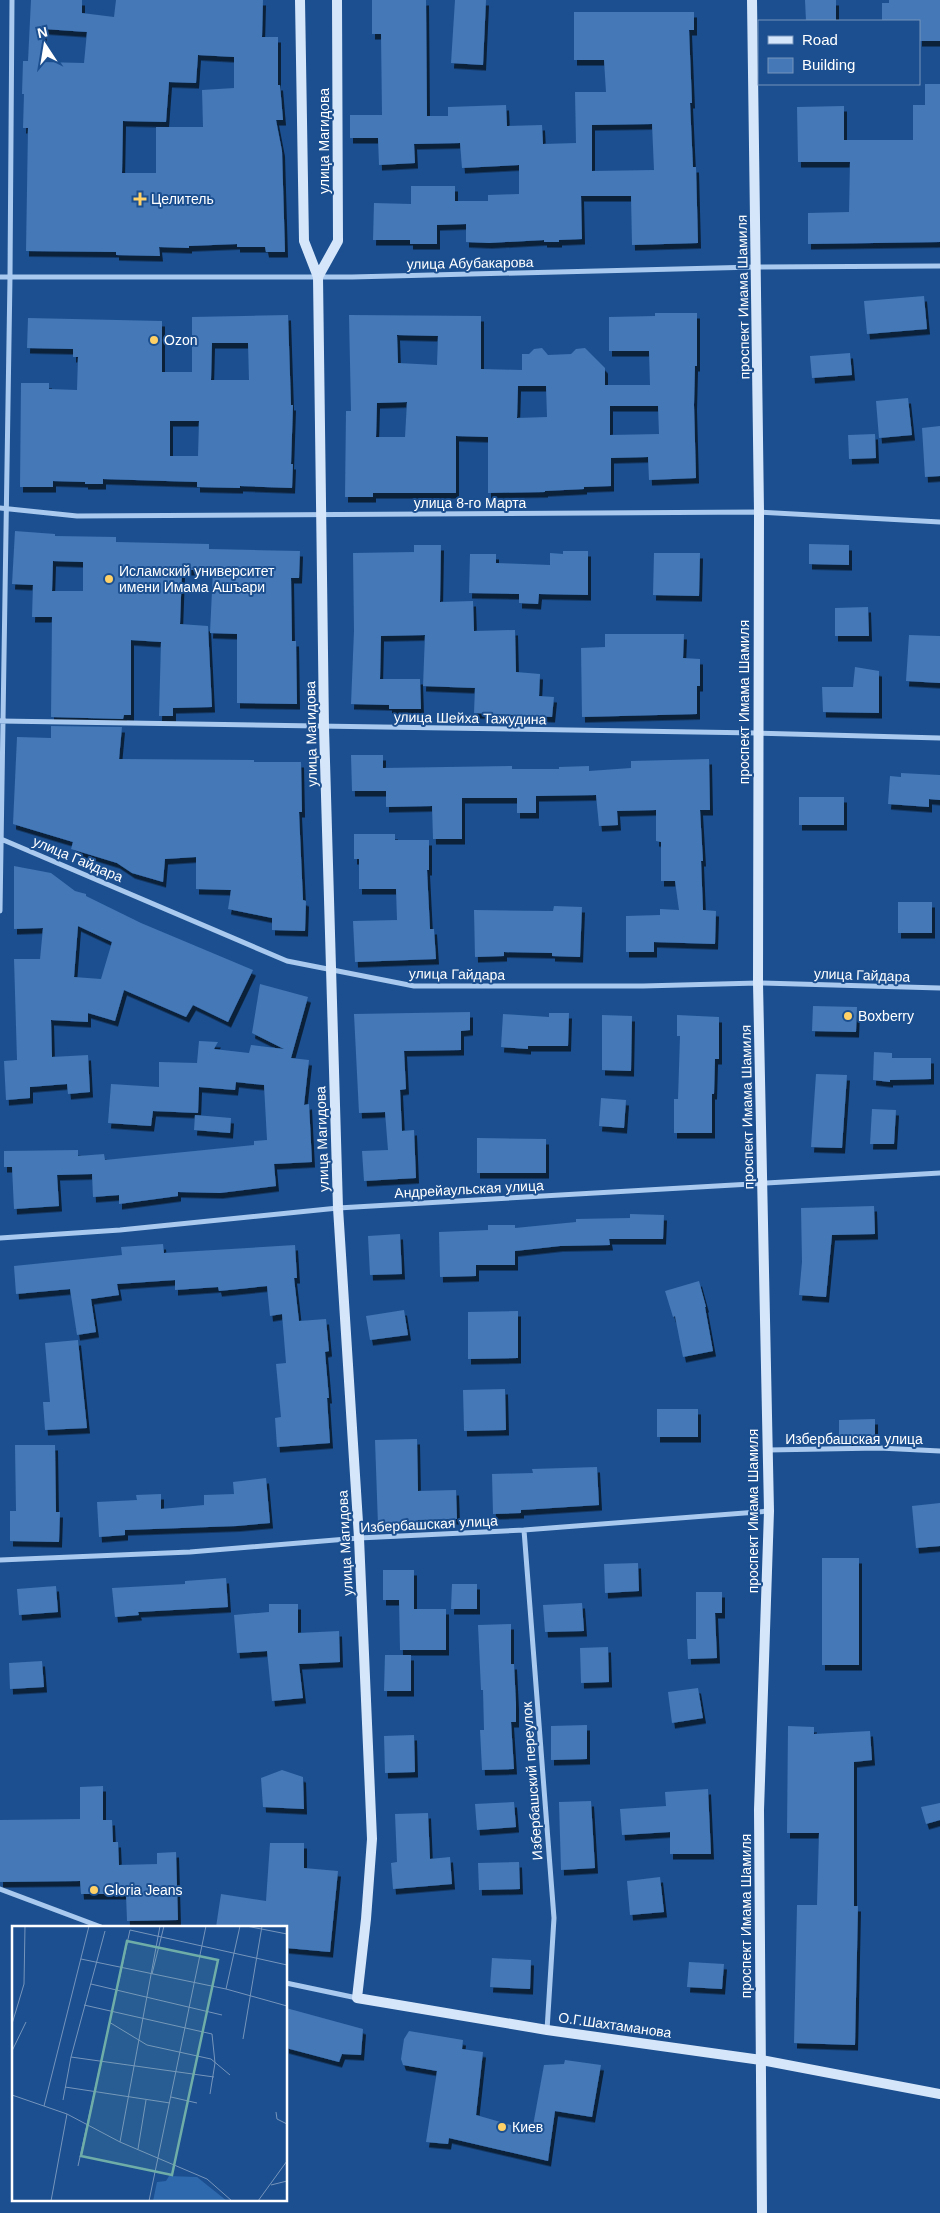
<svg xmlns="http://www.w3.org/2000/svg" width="940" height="2213" viewBox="0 0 940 2213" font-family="Helvetica,sans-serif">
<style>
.building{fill:#4478b7;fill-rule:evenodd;filter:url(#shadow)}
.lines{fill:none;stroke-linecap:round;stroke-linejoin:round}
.street{stroke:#a9c9ee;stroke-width:5}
.secondary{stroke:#d6e6fa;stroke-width:10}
.poi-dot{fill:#ffd166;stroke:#1b4f8f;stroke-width:2}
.labels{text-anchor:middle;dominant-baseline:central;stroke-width:4;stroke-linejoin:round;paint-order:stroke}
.street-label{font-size:14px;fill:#fff;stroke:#1b4f8f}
.poi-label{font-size:14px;fill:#fff;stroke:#1b4f8f;text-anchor:start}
.inset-road{fill:none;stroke:#7695bc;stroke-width:1}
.view{fill:#6fada8;fill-opacity:0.15;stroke:#6fada8;stroke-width:2.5}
.inset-edge{fill:none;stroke:#fff;stroke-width:2.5}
</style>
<defs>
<filter id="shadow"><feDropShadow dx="3" dy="5.5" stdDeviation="0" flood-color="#0009"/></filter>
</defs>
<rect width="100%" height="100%" fill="#1b4f8f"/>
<path class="building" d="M31,0H82V13L114,17L116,0H263L262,37H278V85H280L283,120H276L282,151L285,252H266L265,247H237V244L189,246V248L159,247L160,256L116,255V252L26,251L28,128H23L24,94H22L23,61H28ZM44,29L87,32L84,63L42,62ZM198,55L234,57V88L202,90L203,127H156V173H122L123,121L166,122L169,82L196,83Z
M372,0H426L427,116H448V107L506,105L507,126L542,125L543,144L576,143L575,92H606L604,60H574V12H694V30H689L692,103H690L693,167H696L698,243L632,245L631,196H581L582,239L559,240V242H544V240L489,243L466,242V224L437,225V244H410V240H373L374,203L411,204V186H455V201H488V195L519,194V165L462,168L460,143L414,144L415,163L379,165L378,138H350V115H382L381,34H372ZM652,124L654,170L592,171V125Z
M455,0H486L483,65L451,63Z
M805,0H836V21H806Z
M889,0H940V41H919V21H882V3H889Z
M925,84H940V242L808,244V213L849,212L850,162H798L797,107L844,106V140H913V105H925Z
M924,296L927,329L867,334L864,301Z
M655,313H697V366H695L694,405L696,478L649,480L648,457L611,458V486L584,487V489L545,491V492L488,493V437L456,436V493H373V497H345L346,411H351L349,315L481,316V369L522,370V354H529L534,349L542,348L548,355L571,354L576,349L585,348L605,368V385H650L649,351H609V317L655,316ZM397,335L438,336L437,365L398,363ZM518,386H546L547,417L517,418ZM407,402L405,437H376L377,403ZM610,406H658L659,434L610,435Z
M288,315L291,405H293L291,464H293L292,488L240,486V488L197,487V482L103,479V484H85V482L53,481V487H20L21,383H49V389L77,390L78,357H73V349L27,348L28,318L162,321V372H192V317ZM212,343H248L249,380H211ZM170,421H199L198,456H170Z
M850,353L852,375L812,378L810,356Z
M908,398L912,435L879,438L876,401Z
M940,426V476L925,477L922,428Z
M875,434L876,458L849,459L848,435Z
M15,531L55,534V536L116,537V542L209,544V549L300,551L299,578H291L292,641H296L297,704L237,703V634L210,633L213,570H182L180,624L208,626L212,707L173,708V716H159L161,642L131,640V715H124L123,719L51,717L52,617H32L33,585L12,584ZM53,561L83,562V591H52Z
M809,544L849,545V565L809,564Z
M414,545H441L440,602L473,601L474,631L515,630L516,672L540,674L539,696L554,697L552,717L474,713L475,688L423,686L425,635L381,636L380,679H420L421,709H389V705L351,704L354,631L353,553L414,552Z
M563,551H588V595L539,594L538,604L519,603V594L469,593L470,554H496V563L550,565V553L563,554Z
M654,553H700L699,596L653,595Z
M868,607L869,636H835V608Z
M605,634H684L683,658L700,659V686H697V714L582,717L581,648L605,647Z
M909,635L940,636V683L906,681Z
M855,667L879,671V713L823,712L822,687H853Z
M51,726L122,727L119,759L254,760V762H301L302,812H299L303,900L306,901L305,931L272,930V918L228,909L231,890L196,889V857L165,859L163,882L132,873L117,863L71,849L73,842L13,824L17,737L51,738Z
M351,755H383V768L512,766V769H559V767L589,766V771L631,768V761L709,759L710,810H700L703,861H701L703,910L716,911L715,944L654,942V952H626V916L660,915V909L679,910L675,881H661V842L656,841V810L617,811L618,825L599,826L596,795L536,796V813H517V798H462V839H433L432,806L386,807V791H352Z
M901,773L940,775V800L929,799V807L888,804L890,776L901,777Z
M799,797H844V825H799Z
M354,834H395V840H429V870H427L430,929H434L436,959L355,962L353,921L397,920L396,889H359V859H354Z
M14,866L51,873L75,891L86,894V896L141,923L253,970L228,1022L193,1005L186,1017L124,990L115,1021L88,1013V1022L51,1020L52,1057L88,1055L90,1092L68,1094L67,1084L30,1087V1098L6,1100L4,1061L17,1060L14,959H40L43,928L14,929ZM78,926L112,942L101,979L74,977Z
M898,902H932V933H898Z
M554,906L582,907L580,957L552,956V953L504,952V956L475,957L474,910L553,911Z
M260,984L308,997L291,1058L309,1060L304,1105L309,1104L312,1162L274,1164L276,1186L220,1193L178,1192V1196L119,1204V1195L93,1197L92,1174L57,1175L59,1206L14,1209L12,1167H4V1151L78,1150V1156L104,1154L105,1160L254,1145V1141L267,1140L264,1085L236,1082L235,1090L199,1087L198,1113L153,1111L151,1126L108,1123L111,1084L159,1087V1062L197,1063L199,1041L218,1042L214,1049L249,1053L251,1045L284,1049L252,1033Z
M813,1006L857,1007L856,1032L812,1031Z
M470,1012V1030L461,1031V1050L404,1051L406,1089L400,1090L402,1131L414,1130L416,1178L364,1181L362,1151L388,1150L385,1112L359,1113L354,1014Z
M549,1013H569L568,1046H528V1049L501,1047L503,1014L549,1017Z
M602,1015L632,1016L631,1071L602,1070Z
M677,1015L719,1017V1059H715L714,1094H712V1133H674V1099H678L680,1036H677Z
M874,1052L892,1053V1058H931V1079L890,1080V1082L873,1080Z
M816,1074L847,1075L842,1148L811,1147Z
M601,1098L626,1100L624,1128L599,1126Z
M872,1109L896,1110L894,1144H870Z
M195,1115L231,1118L230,1133L194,1130Z
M477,1138L546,1139V1173H477Z
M874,1206L875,1234L832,1235L826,1297L799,1295L802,1262L801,1208Z
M630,1214L664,1215L663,1239H609L610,1245L560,1246L515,1251V1265H476V1276L440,1277L439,1232L488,1230V1225H515V1228L576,1222V1219L630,1218Z
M400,1234L402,1274L370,1275L368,1236Z
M163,1244L164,1253L295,1245L297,1278H294L299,1321L326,1319L329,1351L325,1352L329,1398H327L330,1443L277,1447L275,1418L281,1417L276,1364L286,1363L282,1314L270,1316L267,1286L219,1291L218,1287L175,1290V1280L117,1284L119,1295L91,1299L96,1332L77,1335L70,1289L16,1294L14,1266L122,1255L121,1247Z
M699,1281L706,1307H705L713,1351L683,1357L675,1316L673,1317L665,1291Z
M404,1310L408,1335L370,1340L366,1316Z
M518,1311V1358L468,1359V1312Z
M78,1340L87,1428L45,1430L43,1402H50L45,1343Z
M505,1389L506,1430L464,1431L463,1390Z
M657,1409H698V1437H657Z
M875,1419V1441H839V1420Z
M417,1439L418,1491L456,1490L457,1519L418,1520V1523L378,1525L375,1440Z
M15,1445H55L56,1512H60L59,1542L10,1541V1511H16Z
M597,1467L599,1505L521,1510V1513L493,1514L492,1474L533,1473L532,1469Z
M266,1478L270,1523L237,1526L125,1530V1535L99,1537L97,1502L137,1500L136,1495L161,1494V1509L204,1505V1495L234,1494L233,1482Z
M940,1503V1546L916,1548L912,1506Z
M822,1558H859V1665H822Z
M638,1563L639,1591L605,1593L604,1564Z
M383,1570H414V1609H446V1650H400L399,1600H383Z
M226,1578L228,1607L138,1612L139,1615L115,1617L112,1588L185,1584V1581Z
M452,1584H477V1609H451Z
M56,1586L58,1612L19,1615L17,1589Z
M696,1592H722V1613H715L717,1658L688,1659L687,1639H696Z
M582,1603L584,1631L545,1632L543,1605Z
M269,1604H298V1633L339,1631L340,1662L299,1664L303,1698L272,1701L267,1651L237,1653L234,1615L269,1612Z
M511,1624V1664H514L516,1704V1722H511L514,1769L482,1770L480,1730H484L483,1690H481L478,1625Z
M608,1647L609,1682L581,1683L580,1648Z
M385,1655H411V1691H384Z
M42,1661L44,1687L10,1689L9,1663Z
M698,1688L703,1718L672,1723L668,1692Z
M587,1725V1759L551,1760V1726Z
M788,1726L814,1727V1734L870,1731L872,1760L854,1762V1906H858L855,2045L794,2043L797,1905H817L819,1833H787Z
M414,1735L415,1772L385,1773L384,1736Z
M282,1770L303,1777L304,1809L263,1807L261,1778Z
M103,1786V1820H112L113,1842H118L119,1865L157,1864V1853L176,1852L178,1920L127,1921L126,1894H81L80,1881L0,1882V1820L80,1819V1787Z
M708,1789L711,1854H670V1832L622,1835L620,1809L666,1806L665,1792Z
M591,1801L595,1868L561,1870L559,1802Z
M514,1802L516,1827L477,1830L475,1804Z
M940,1803V1820L926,1824L921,1807Z
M428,1813L430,1859L450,1857L452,1884L393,1889L391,1863L397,1862L395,1814Z
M270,1843H304V1868L338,1871L330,1952L286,1948V1927H216L221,1894L266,1901Z
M519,1862L520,1889L479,1890L478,1863Z
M660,1877L664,1912L630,1915L627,1881Z
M492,1958L531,1960L530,1989L490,1987Z
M689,1962L724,1964L722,1989L687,1987Z
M286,2008L363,2029L361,2055L342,2054L339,2062L286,2048Z
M409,2031L463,2040L462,2049L483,2052L476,2115L532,2131L544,2065L564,2064L565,2060L601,2065L592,2117L555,2111L548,2161L449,2138L448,2144L426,2142L437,2071L403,2065L401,2059L404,2039Z"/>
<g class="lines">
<path class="street" d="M0,277H352L756,267L940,266
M0,508L77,516L759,512L940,522
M0,721L757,733L940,738
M1,839L287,961L414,986H643L758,983L940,988
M0,911L10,277L12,0
M0,1238L120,1230L338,1208L940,1173
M768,1450L879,1448L940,1451
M524,1530L554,1918L547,2030
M0,1560L190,1552L359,1538L524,1530L769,1511
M0,1889L101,1927
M286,1983L357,1998"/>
<path class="secondary" d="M300,0L304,241L318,277L324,727L338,1208L359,1538L372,1839L366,1919L357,1998L547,2030L761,2060L940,2094
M752,0L759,512L758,983L769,1511L759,1810L762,2213
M318,277L338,241L337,0"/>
</g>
<g class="poi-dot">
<path d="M137.5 191.5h5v5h5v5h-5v5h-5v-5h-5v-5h5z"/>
<circle cx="154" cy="340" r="5"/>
<circle cx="109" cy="579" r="5"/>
<circle cx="848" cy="1016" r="5"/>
<circle cx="94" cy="1890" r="5"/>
<circle cx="502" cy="2127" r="5"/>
</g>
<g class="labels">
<g class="street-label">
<text transform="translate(324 141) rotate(-90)">улица Магидова</text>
<text transform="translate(470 263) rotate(-1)">улица Абубакарова</text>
<text transform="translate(743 297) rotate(-91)">проспект Имама Шамиля</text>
<text x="470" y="503">улица 8-го Марта</text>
<text transform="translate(744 702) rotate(-90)">проспект Имама Шамиля</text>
<text transform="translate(470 718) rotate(1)">улица Шейха Тажудина</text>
<text transform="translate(311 734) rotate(-91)">улица Магидова</text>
<text transform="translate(78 859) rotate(23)">улица Гайдара</text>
<text transform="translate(457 974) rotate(1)">улица Гайдара</text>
<text transform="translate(862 975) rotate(2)">улица Гайдара</text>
<text transform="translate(747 1107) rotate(-91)">проспект Имама Шамиля</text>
<text transform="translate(322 1139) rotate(-92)">улица Магидова</text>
<text transform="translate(469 1189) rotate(-3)">Андрейаульская улица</text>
<text x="854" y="1439">Избербашская улица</text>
<text transform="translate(753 1511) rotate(-90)">проспект Имама Шамиля</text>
<text transform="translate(429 1524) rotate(-3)">Избербашская улица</text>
<text transform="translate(345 1543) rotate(-93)">улица Магидова</text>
<text transform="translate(532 1781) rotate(-94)">Избербашский переулок</text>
<text transform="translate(746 1916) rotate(-90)">проспект Имама Шамиля</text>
<text transform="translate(615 2025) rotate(8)">О.Г.Шахтаманова</text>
</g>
<g class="poi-label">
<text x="151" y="199">Целитель</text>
<text x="164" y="340">Ozon</text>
<text x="119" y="571">Исламский университет<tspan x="119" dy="16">имени Имама Ашъари</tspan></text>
<text x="858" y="1016">Boxberry</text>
<text x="104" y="1890">Gloria Jeans</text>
<text x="512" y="2127">Киев</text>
</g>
</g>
<g transform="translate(12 1926)">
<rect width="275" height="275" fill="#1b4f8f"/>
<path d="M157,250L185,251L215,275H141L145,256L154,255Z" fill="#2e69ad"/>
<path class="inset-road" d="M148,0L108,216L195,253L220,275M234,0L275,8M69,33L214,63L275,80M140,48L152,0M79,58L210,89M214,63L228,0M72,79L200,108L203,137L198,168M97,96L135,119L199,133L218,149M0,98L12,58L13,0M231,113L250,0M0,125L14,96M59,131L202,151M53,161L158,177M0,169L55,188L108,216M159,171L185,177M51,174L59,131L93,5M32,180L77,0M264,186L265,193L275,198M126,223L134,174M66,240L118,4L275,39M259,259L275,255M39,275L55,188M137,275L194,0M246,275L275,235"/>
<path class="view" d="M115,15L206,34L160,249L69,230Z"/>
<rect width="275" height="275" class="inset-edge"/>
</g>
<rect x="758" y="20" width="162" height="65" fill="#1b4f8f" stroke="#7695bc"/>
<rect x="768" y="36" width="25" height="8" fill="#d6e6fa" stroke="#7695bc"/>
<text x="802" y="45" font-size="15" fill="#ffffff">Road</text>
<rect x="768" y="58" width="25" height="15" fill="#4478b7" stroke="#7695bc"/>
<text x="802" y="70" font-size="15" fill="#ffffff">Building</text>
<g transform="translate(45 45) rotate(348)" stroke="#1b4f8f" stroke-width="4" paint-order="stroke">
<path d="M0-4L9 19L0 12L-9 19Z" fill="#ffffff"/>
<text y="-8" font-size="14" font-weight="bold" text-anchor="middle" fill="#ffffff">N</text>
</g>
</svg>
